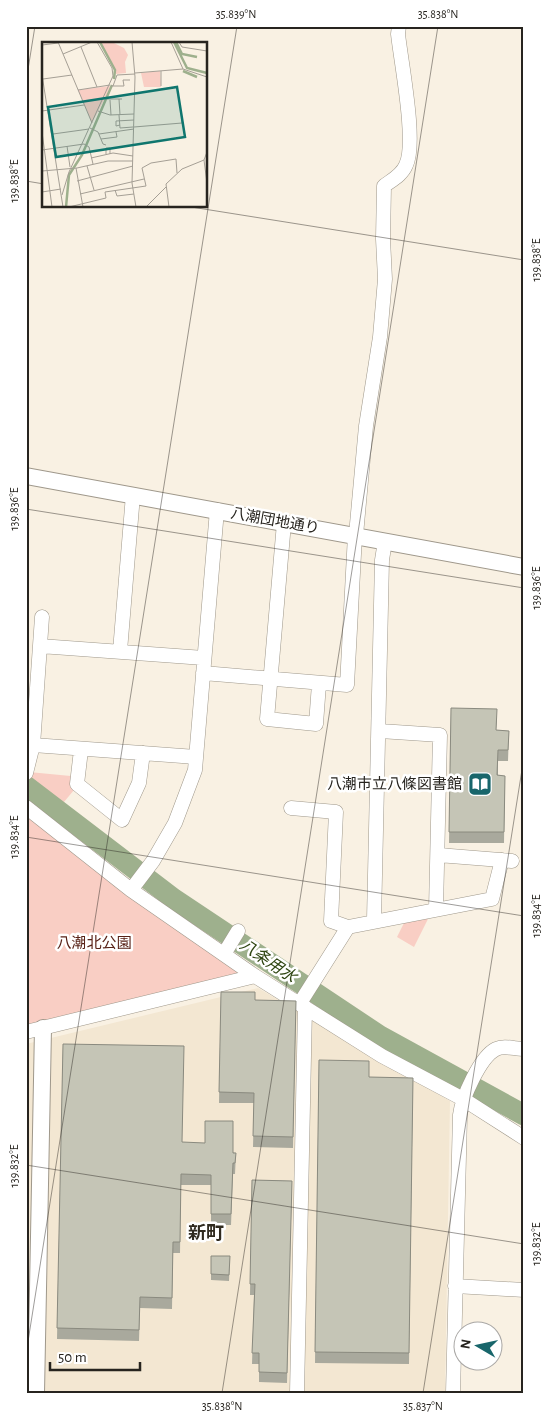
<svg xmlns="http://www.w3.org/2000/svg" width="550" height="1419" viewBox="0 0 550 1419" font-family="'Alegreya Sans','Noto Sans JP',sans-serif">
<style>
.built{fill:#f3e7d2}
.green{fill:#f9cec4}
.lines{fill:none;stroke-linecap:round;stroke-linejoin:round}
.river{stroke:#9eb08d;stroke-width:21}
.minor-casing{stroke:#9f988b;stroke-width:15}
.tertiary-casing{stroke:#9f988b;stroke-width:18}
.minor{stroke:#fff;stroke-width:14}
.tertiary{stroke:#fff;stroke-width:16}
.wall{fill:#a9a99d}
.building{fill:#c5c5b6;stroke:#8a8a7f}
.ticks{fill:none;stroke:#27241f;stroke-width:1;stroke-opacity:0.45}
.labels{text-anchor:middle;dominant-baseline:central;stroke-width:5;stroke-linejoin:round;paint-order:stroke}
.street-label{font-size:15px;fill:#27241f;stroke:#fff}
.poi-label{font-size:15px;fill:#27241f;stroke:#fff;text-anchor:end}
.park-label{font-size:15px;fill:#582217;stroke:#fff}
.water-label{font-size:16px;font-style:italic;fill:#2e4511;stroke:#fff}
.quarter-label{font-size:18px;font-weight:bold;fill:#302a1f;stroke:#fff}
.inset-river{fill:none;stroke:#9eb08d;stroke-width:2.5}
.inset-road{fill:none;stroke:#a59f95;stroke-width:1}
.view{fill:#0f766e;fill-opacity:0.15;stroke:#0f766e;stroke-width:2.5}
.inset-edge{fill:none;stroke:#27241f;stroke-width:2.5}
.neatline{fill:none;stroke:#27241f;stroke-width:2}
.ticks-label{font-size:12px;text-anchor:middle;fill:#27241f}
</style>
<rect width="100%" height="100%" fill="#f9f1e3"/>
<path class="built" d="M258,988L450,1101L445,1393H26V1044Z"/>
<path class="green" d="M29,772L81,777L79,784L59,808L26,784V776Z
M26,810L245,972L26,1029Z
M430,915L414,947L397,937L405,921Z"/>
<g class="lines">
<path class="river" d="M26,786L174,899L380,1036L524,1115"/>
<g class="minor-casing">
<path id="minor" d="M284,523L267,719L316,724L319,684
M356,535L366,426L380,337L385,279L383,239L384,186C392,180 402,175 406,165C417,143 401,62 398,34L399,26
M40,646L204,658
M120,651L133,495
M203,673L347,685L355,535
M380,731L440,735L436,909
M33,745L196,757
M81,750L77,784L122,820L139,783L143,753
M26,773L33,745L42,617
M26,807L131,890L255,976L382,1056L463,1099L524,1138
M291,808L336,812L331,921L348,927
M438,855L512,861
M131,890L153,861L175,823L195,770L217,510
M374,920L382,560L385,541
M224,954L238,931
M300,1003L348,927L492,899L502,860
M26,1032L255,976
M455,1286L524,1290
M297,1393L305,1007
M453,1393L460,1115C462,1098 480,1057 496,1049C504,1045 515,1049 524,1049"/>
</g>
<g class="tertiary-casing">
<path id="tertiary" d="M26,476L524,567
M36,1393L43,1028"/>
</g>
<use href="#minor" class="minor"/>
<use href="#tertiary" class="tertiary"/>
</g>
<path class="wall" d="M451,708L497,720L496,730L509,731L508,761H498V775L505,776L504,843H449Z
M221,992L255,1000L296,1001L293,1148L253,1147L254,1103H219Z
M63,1044L182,1142L236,1153L235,1174H233L231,1225H211V1185H181L180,1253H173L172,1309L140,1308L139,1341L57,1339Z
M319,1060L369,1077L413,1078L409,1364L315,1363Z
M252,1180L292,1181L287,1383L259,1382V1364H252L254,1295H250Z
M211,1256H230L229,1281L211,1280Z"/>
<path class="building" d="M451,708L497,709L496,730L509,731L508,750H498L497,775L505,776L504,832H449Z
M221,992H255V1000L296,1001L293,1137L253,1136L254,1093L219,1092Z
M63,1044L184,1046L182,1142L205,1143V1121H233V1153H236L235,1163H233L231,1214H211V1175L181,1174L180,1242H173L172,1298L140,1297L139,1330L57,1328Z
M319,1060L369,1061V1077L413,1078L409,1353L315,1352Z
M252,1180L292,1181L287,1373L259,1372V1353H252L255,1284H250Z
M211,1256H230L229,1275L211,1274Z"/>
<path class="ticks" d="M26,82L35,26M26,181L44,184M185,206L524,260M26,509L524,588M26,837L524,916M26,1165L524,1244M26,1354L237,26M222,1393L438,26M423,1393L524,757"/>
<defs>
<g id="library-square" transform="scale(1.25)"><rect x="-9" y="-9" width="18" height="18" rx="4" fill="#18666b" stroke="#fff"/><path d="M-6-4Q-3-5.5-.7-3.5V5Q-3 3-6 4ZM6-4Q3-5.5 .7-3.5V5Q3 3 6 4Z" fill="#fff"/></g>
</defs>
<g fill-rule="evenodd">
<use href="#library-square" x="480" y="784"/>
</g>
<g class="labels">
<g class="street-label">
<text transform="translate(275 521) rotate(10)">八潮団地通り</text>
</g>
<g class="poi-label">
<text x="462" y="784">八潮市立八條図書館</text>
</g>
<g class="park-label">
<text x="94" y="943">八潮北公園</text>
</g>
<g class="water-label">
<text transform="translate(268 961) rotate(34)">八条用水</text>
</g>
<g class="quarter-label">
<text x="206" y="1234">新町</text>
</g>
</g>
<g transform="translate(42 42)">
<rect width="165" height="165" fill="#f9f1e3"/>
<path d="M58,0H70L82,6L86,13L83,20L84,31L74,32ZM118,29L119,45H102L99,31ZM68,44L64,54L50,81L36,48Z" fill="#f9cec4"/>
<path class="inset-river" d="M58,0L73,28L72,37M132,0L145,26L165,31M134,0L140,12L155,15M141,29L155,35M24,165L27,133L40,113L70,43"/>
<path class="inset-road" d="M16,0L50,81M90,0L93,35L90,141L94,165M129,0L141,27L165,35M137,0L140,5L165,9M0,3L16,1M39,5L55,45M21,12L50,0M119,29V44M93,31L141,27M0,33L21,165M1,37L30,33M69,44H82L81,38H88M71,44L75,33L93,32M36,48L68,43M63,57H80M77,57L78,73M68,58L69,73M0,69L42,63M56,69L68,73L92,72M77,73L78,86L91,85M78,83L74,84V79L92,78M92,85L140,81L139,69M48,86L56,90L61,102L64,103M0,90L10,165M11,92L47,87M57,92L92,87M59,97L75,95L74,90M25,104L28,125M0,108L42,102L47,105L51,122M64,112V106H68V112M49,116L71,111L91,114M162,118L165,141M66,119H91M45,124L52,148M34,126L41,165M0,129L35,126L66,119M35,139L91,124M73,148L75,154L92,152M0,150L19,147M38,152L102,137M20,153L27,130L71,34L70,26L55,0M27,165L64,156L63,150L104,144L100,126L109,121L134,117L135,131M104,165L124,145M127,165L124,142L140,127L162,118L165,110"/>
<path class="view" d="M135,45L143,95L14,115L6,65Z"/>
<rect width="165" height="165" class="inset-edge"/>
</g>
<rect width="550" height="1419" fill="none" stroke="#ffffff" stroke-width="55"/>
<g transform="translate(478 1346) rotate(279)"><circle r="24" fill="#ffffff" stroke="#a9a7a5"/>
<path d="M0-4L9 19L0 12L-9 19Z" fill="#18666b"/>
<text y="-8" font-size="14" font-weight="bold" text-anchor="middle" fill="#27241f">N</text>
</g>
<path d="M50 1362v8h90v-8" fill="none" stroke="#27241f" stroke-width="2.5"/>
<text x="58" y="1362" font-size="15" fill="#27241f" stroke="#ffffff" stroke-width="4" paint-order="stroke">50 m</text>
<rect x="28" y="28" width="494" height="1364" class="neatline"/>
<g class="ticks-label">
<text x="236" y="18">35.839°N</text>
<text x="438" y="18">35.838°N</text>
<text transform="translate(14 181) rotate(-90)" y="4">139.838°E</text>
<text transform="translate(536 260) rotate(-90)" y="4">139.838°E</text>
<text transform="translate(14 509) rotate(-90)" y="4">139.836°E</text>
<text transform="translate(536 588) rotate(-90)" y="4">139.836°E</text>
<text transform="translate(14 837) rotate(-90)" y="4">139.834°E</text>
<text transform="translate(536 916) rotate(-90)" y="4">139.834°E</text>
<text transform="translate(14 1166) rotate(-90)" y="4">139.832°E</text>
<text transform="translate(536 1244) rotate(-90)" y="4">139.832°E</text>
<text x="222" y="1410">35.838°N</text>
<text x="423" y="1410">35.837°N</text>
</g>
</svg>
